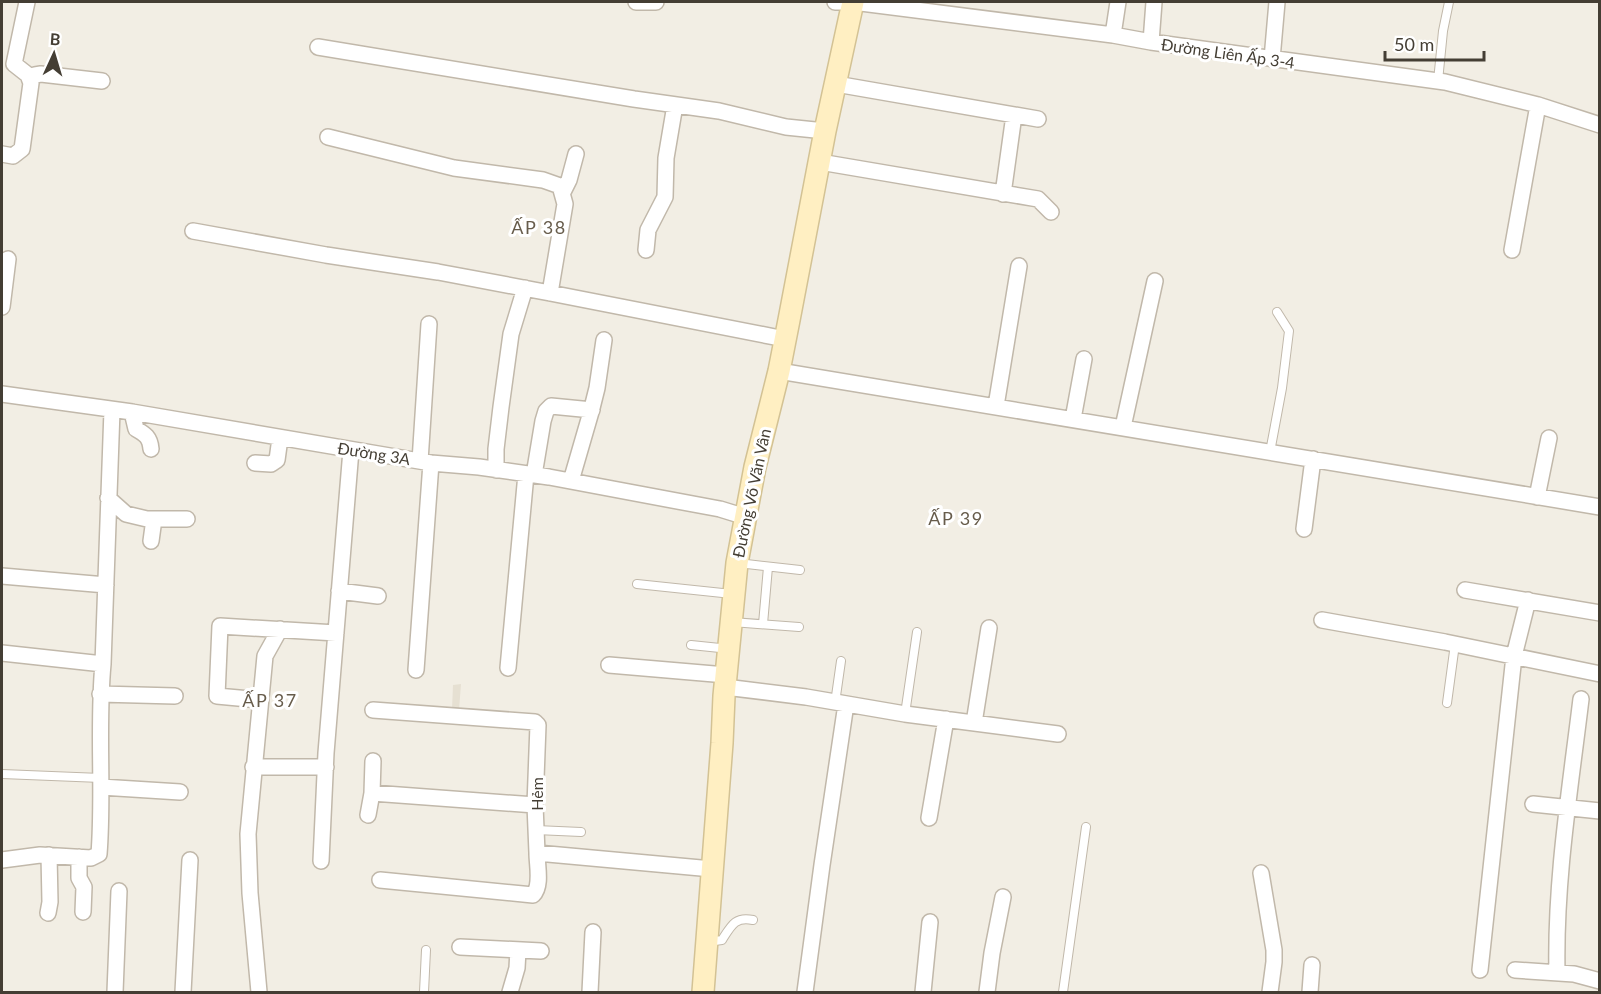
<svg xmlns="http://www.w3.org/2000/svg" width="1601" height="994" viewBox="0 0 1601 994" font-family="Lato,sans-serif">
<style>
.residential{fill:#e6e0d2}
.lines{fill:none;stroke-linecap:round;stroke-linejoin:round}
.lane-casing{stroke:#c1b8aa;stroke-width:10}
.street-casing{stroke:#c1b8aa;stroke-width:18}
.secondary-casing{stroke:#d3c294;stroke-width:24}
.lane{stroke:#fff;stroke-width:8}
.street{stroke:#fff;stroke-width:15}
.secondary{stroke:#ffefc2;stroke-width:21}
.labels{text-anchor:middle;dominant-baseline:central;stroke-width:6;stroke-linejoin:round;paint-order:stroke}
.street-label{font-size:16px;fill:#443e34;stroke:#fff}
.neighbourhood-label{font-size:18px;letter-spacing:1.5px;fill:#675c4b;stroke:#fff}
</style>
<rect width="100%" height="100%" fill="#f2eee4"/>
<path class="residential" d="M461,684L459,710H452L453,685Z"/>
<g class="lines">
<g class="lane-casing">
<path id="lane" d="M1438,81L1443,31L1449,2
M1270,452L1282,388L1289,331L1277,312
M738,563L800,570
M637,584L732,594
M732,622L799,627
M763,624L768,567
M691,645L720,648L728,651
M835,703L841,661
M1447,703L1455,644
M905,714L917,632
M2,774L101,778
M536,830L581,832
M707,942L722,940C731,926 735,916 753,920
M424,992L426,950
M1063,992L1086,827"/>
</g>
<g class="street-casing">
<path id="street" d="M636,2H656
M835,2H853L1113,35L1151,42L1445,82L1538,105L1600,125
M1113,35L1118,2
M1151,42L1154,2
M318,47L634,99L719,111L786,127L825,131
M1272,59L1277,2
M30,79L35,75L41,74L102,81
M836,84L1038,119
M328,137L454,168L543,180L560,186L565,204L550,293
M2,154L13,156L22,149L31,83L28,75L14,64L27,2
M820,162L1038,199L1051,212
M563,192L569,180L576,154
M1003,194L1014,115
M193,231L326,255L438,272L550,293L785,339
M646,250L648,230L665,197L666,158L675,105
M1512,250L1538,105
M2,307L8,259
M779,371L1600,507
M2,394L132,412L431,463L479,467L549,477L720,509L746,517
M996,406L1019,266
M132,412L136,429C145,434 150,437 151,449
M1073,419L1084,359
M1123,427L1155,281
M420,461L429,324
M255,463L271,464L277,460L280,438
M496,470V449L501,407L511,334L525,288
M534,475L543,421L546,411L551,406L592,410
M571,481L591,412L597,388L604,340
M1537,497L1549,438
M108,498L126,514L147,519H187
M1304,529L1313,459
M151,541L154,519
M2,576L106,585
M1465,590L1600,613
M339,591L378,596
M1322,620L1445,642L1600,674
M2,653L103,664
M609,665L726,675
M508,668L526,474
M416,670L431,463
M725,687L806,697L905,714L1058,734
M100,694L175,696
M260,700L217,696L220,626L336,633
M373,710L535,722L538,725L535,805L537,853L712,869
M974,723L989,628
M253,767H326
M101,787L180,792
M372,793L535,805
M1533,804L1600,811
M368,815L372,793L373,761
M929,818L946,719
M79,857V878L84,887L83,912
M2,860L40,855L91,858L99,854C104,791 97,727 103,664L112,410
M321,861L326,753L351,450
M1261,873L1274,950V962L1270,992
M380,880L533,895C542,886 537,866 537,853
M48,913L50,902L49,855
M460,947L541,951
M1480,970L1514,656L1528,600
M1515,970L1574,974L1600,981
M1557,972C1555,881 1570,790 1581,699
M115,992L119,891
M183,992L190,860
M259,992L250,893L248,834L265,656L280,629
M510,992L517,968L518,950
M590,992L593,932
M805,992L822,865L846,704
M923,992L930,922
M987,992L992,953L1003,897
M1310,992L1312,965"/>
</g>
<g class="secondary-casing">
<path id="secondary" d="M703,992L722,743L724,696L737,563L755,467L779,371L789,320L825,131L853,2"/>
</g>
<use href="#lane" class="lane"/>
<use href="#street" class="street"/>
<use href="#secondary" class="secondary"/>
</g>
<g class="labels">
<g class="street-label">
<text transform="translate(1228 53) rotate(8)">Đường Liên Ấp 3-4</text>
<text transform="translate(374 453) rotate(9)">Đường 3A</text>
<text transform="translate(751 493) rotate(-78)">Đường Võ Văn Vân</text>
<text transform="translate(536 794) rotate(-90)">Hẻm</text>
</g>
<g class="neighbourhood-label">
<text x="539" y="227">ẤP 38</text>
<text x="956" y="518">ẤP 39</text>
<text x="270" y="700">ẤP 37</text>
</g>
</g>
<rect width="1601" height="994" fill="none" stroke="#443e34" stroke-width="6"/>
<g transform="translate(54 54) rotate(4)" stroke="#ffffff" stroke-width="4.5" paint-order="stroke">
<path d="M0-4.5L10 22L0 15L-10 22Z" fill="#443e34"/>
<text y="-9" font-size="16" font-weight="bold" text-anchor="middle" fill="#443e34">B</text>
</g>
<path d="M1385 51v9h99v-9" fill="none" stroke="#443e34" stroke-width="3"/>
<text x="1394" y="51" font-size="18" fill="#443e34" stroke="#ffffff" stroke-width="4.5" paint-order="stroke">50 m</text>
</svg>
